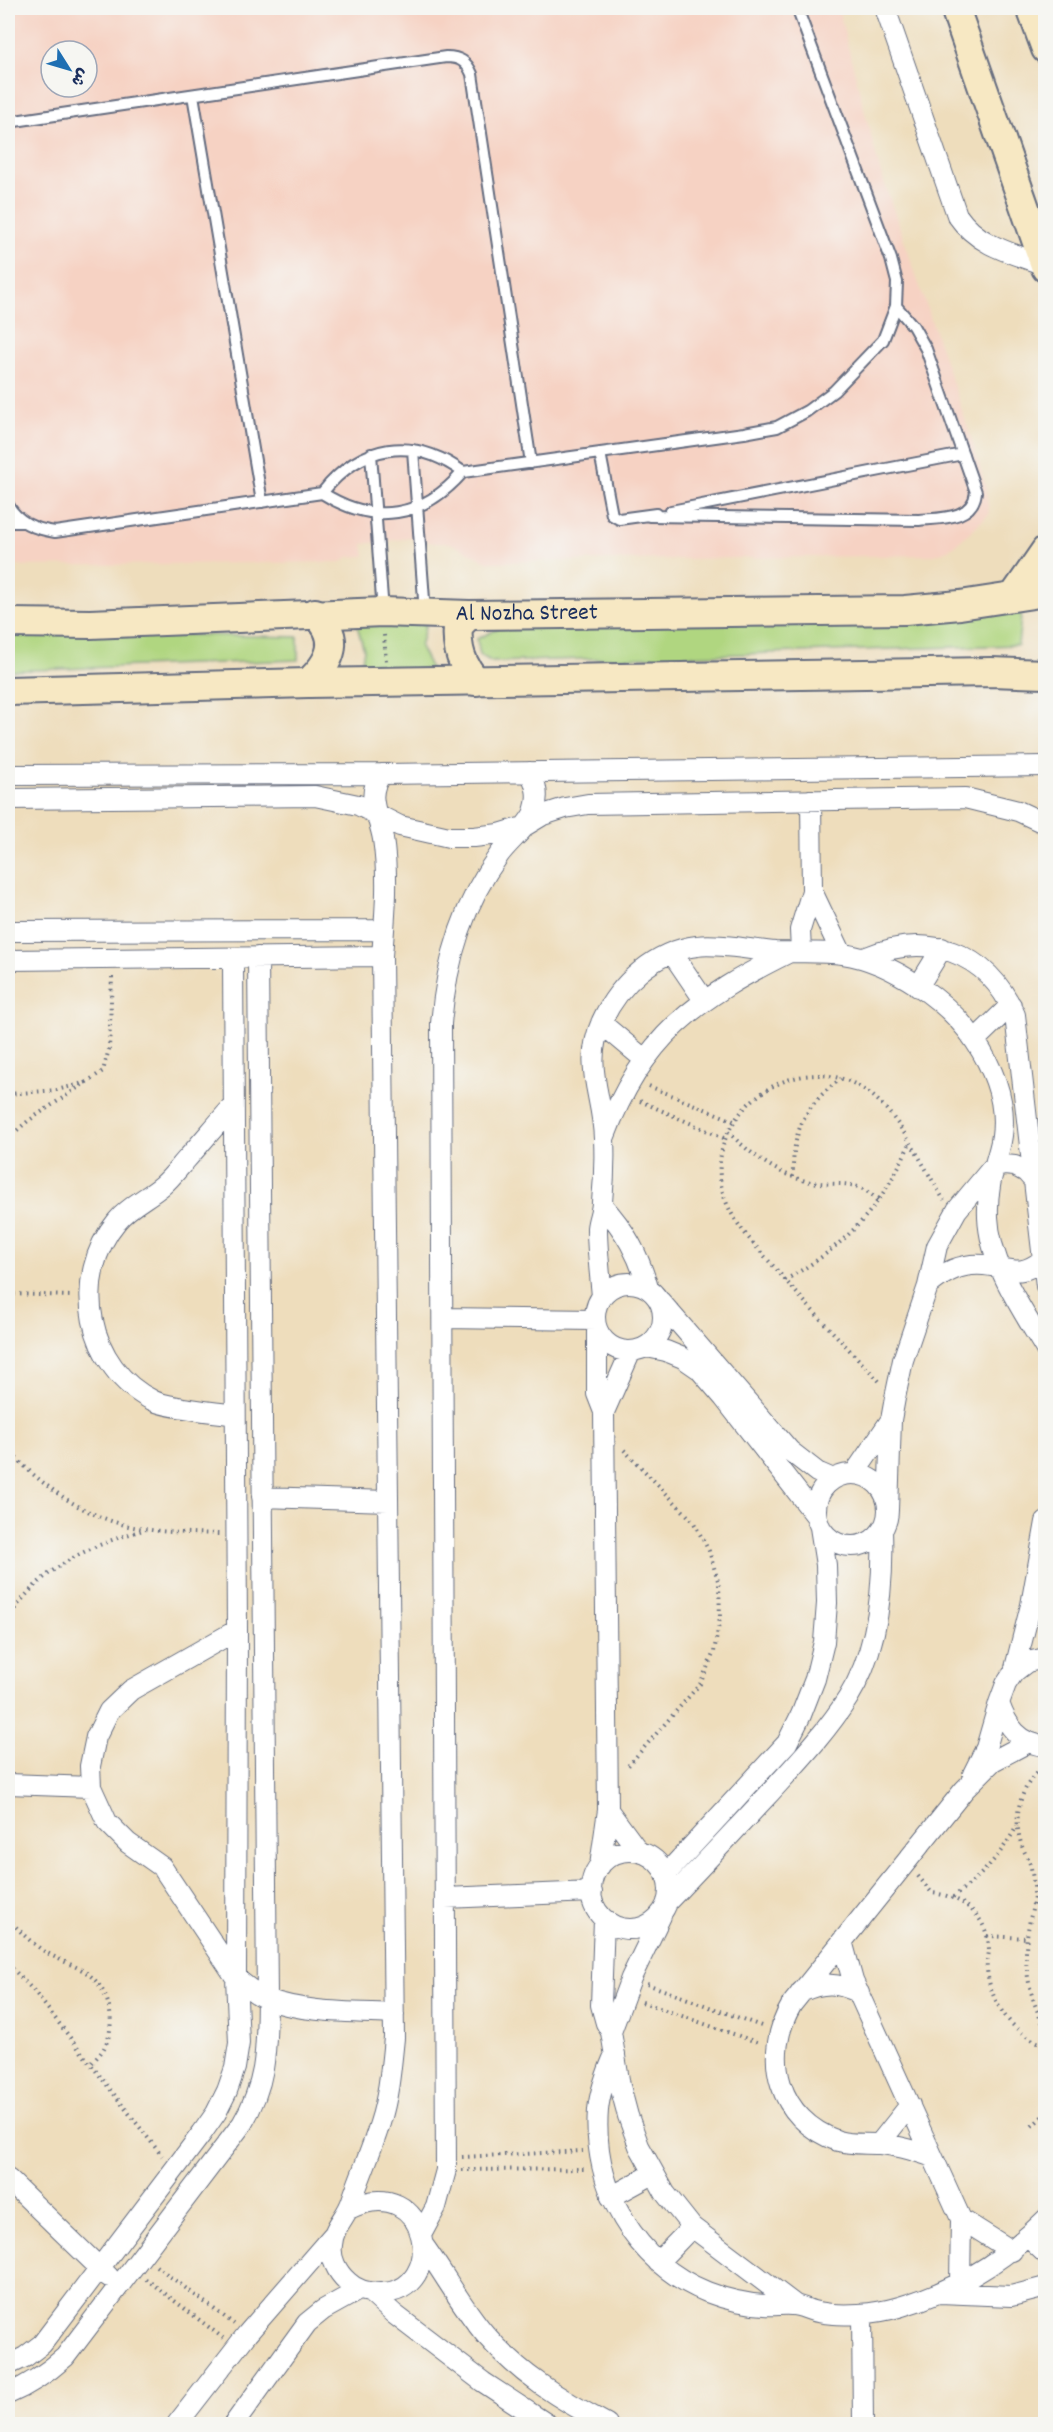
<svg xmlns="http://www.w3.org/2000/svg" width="1053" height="2432" viewBox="0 0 1053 2432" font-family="Dekko,'Playpen Sans Arabic',sans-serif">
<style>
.built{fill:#f6d2c3;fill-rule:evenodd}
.green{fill:#b0d680;stroke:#66826f;stroke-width:1.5}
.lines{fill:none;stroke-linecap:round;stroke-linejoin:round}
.lane-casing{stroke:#656c7f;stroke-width:14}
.street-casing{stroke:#656c7f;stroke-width:22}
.secondary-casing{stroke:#656c7f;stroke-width:32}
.path{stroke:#656c7f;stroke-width:4;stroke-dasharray:1.5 4.5;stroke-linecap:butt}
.lane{stroke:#fff;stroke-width:10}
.street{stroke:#fff;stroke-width:20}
.secondary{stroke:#f7e8c3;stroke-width:28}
.labels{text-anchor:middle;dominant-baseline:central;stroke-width:5;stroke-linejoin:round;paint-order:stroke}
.street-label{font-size:24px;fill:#1b2f5e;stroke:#f6f6f2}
</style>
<rect width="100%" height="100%" fill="#f6f6f2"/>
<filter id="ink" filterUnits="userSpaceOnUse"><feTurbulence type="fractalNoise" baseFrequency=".0167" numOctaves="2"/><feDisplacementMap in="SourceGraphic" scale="12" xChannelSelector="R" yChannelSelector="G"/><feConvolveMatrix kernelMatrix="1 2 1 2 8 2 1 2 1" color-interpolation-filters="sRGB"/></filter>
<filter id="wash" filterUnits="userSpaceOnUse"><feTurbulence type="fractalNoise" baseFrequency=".008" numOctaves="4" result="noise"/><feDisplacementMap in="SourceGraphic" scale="24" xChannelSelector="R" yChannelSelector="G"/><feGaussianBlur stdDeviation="1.35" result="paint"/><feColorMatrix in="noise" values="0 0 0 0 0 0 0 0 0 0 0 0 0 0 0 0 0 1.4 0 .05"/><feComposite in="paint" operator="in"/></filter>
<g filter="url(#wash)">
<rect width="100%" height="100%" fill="#eeddbc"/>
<path class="built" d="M8,8H838L879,167L968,428L986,487L989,514L960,541L948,550L935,555L489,562L450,543H434L409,538L363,544L365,556L348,557L342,562L8,566ZM51,51H87V87H51Z"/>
<path class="green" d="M1022,608L1018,645L492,662L480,655L477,639L499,628Z
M356,622L426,623L420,647L431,669L360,672L364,650Z
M8,631L298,637V660L8,671Z"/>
</g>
<g filter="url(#ink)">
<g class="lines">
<g class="lane-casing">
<path id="lane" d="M193,95L262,502
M8,122L446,57C460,57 467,62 472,74L531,463
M413,450L425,613
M600,453L612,515L619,519L656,514
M371,454L383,612
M322,493C361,444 412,435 463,472
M8,505C18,523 35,529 55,532L322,493C374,526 423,518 463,472L744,433L777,427L807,411L834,391L883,340L896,306L897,282L891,259L797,8
M671,511L963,454
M649,516L919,520C941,518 973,520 976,492L926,349L913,326L896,306
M8,522H24"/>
</g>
<g class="street-casing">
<path id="street" d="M885,8L957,215C978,246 1011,253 1045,265
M8,775L382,774L1046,766
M8,799L315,796L358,805L400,826L449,837H474L499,834L523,827L543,815L565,808L588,804L965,798L1018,811L1046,824
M812,891L842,954
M8,931L384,930
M801,952L800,930L812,891L811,800
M672,953L704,1000
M864,958C926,931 987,950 1015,1015L1046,1286
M8,960L382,956
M918,987L942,948
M601,1023L644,1059
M975,1040L1011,1005
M233,1106C217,1124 201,1143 185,1161C178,1169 171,1178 163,1185C148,1198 130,1205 117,1221C70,1277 87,1369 154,1401C169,1408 216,1412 235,1415
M605,1136C642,1037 697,998 788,953
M602,1205C625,1230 639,1255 648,1288
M595 1317a34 34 0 1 1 68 0a34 34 0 1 1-68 0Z
M928,1286C944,1272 961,1263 984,1265C1009,1267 1019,1279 1042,1260
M602,1296C600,1274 597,1250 597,1228C598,1219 602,1211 602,1202C604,1182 605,1160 604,1139C603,1095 582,1066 602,1021C619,984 655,951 697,946C716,943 754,950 775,952C797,953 821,951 843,954C891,961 949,1001 975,1041C997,1074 1010,1111 999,1150C992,1174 987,1191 988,1217C990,1265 1022,1309 1046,1350
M660,1301L790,1451L817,1472L833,1479
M443,1318L595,1320
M597,1331V1394L604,1412
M647,1347L666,1351L683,1358L699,1369L724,1398L816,1516
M816 1510a36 36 0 1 1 72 0a36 36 0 1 1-72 0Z
M854,1474L891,1420
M262,1497L388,1501
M888,1510L891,1420L895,1398L903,1360L928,1286L937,1246L957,1210L992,1168L1004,1165L1015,1166L1026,1172L1034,1181
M1046,1522L1031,1605L1014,1672L1006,1684L999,1703C1007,1726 1019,1744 1046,1746
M237,1630L131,1690L109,1711L96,1737L90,1766L91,1787L107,1822L128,1843L162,1867L236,1978C245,1985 256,1995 267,1999C302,2013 356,2012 394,2014
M1014,1672L1027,1662L1046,1658
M973,1774L986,1748L999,1703
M8,1784L91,1787
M608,1810L639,1852
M591 1890a39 39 0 1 1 78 0a39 39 0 1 1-78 0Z
M600,1866L608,1810L604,1412L631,1351
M666,1874L787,1743L801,1715L815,1679L824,1642L827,1603L826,1565L820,1527
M445,1898L592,1892
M667,1902C701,1867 734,1831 767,1796C795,1765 826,1733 848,1698C879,1649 884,1586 882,1530
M604,1919L601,2005L606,2023L611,2032L620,2086L628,2116L639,2146L665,2193L692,2227L794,2304
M842,1941L853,1981L961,2219L960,2283
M801,1992C823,1982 838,1982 859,1993
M611,2032L631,1978L661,1916
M615,2054C607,2072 600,2090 598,2110C592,2187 635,2263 707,2292C725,2299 746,2304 765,2305C774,2306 783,2304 792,2305C801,2305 809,2311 818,2312C843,2317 875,2314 899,2307C955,2291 1004,2261 1046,2219
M879,2144L910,2105
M933,2157C916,2151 898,2145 879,2144C865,2143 852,2145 838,2141C778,2120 761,2056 792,2004L964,1790L993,1761L1029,1742
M8,2179L109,2277
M611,2197L653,2174
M349,2209C430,2169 450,2293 380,2293C368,2293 356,2290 347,2281C337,2272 330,2258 332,2245C333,2226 347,2217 352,2200C361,2174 372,2149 380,2123C389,2095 391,2067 394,2038L382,956C385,917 389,878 383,839C379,815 364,795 382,774
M961,2219L1012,2251
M422,2233L436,2207L446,2170L441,1024C446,962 462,905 499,855C509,841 528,827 534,812C539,797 537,786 530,772
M1028,2237L1046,2254
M424,2246C445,2275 462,2307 485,2334C519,2374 561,2400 607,2424
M658,2262L692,2227
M371,2293L394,2314L483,2382L547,2424
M940,2293L1011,2296L1046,2287
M862,2314L863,2424
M8,2365L25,2357L42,2344L202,2133L216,2113L227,2091L235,2068L239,2043L236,1978L237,1630L233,958
M8,2394C30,2385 47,2373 65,2357L242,2124C268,2080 266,2048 267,1999L258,957
M177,2424L247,2334L333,2235
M234,2424L307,2323L323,2310L359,2290"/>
</g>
<g class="secondary-casing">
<g id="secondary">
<path d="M955,8L1046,268"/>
<path d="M1031,8L1046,49"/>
<path d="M1014,596L1046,550"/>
<path d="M469,615L458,626C456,649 462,665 476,681"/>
<path id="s1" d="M8,623L90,624L383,612L469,615L905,610L960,605L1046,592"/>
<path d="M308,683C332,661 342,638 315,613"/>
<path d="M8,691L308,683L991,672L1046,674"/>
</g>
</g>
<path class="path" d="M384,635L386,661
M649,1086L734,1121
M8,1094L57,1090L87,1082
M640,1101L726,1139
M728,1132C751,1154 778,1176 811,1182C840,1187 854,1177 879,1201
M8,1138L28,1121L103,1071L109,1049L112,977
M793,1177C792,1132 804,1105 841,1079
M785,1280C846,1246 881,1208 909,1145
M8,1294L73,1296
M879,1381C844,1344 808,1307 775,1268C756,1246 735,1226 725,1199C696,1120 791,1044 862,1088C897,1109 922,1165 944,1200
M8,1449C42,1488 92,1522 145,1529C169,1533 194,1533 219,1534
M624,1450L693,1521L709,1551L719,1584L720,1618L714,1652L700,1684L627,1767
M8,1619C40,1568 88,1546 143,1530
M1045,1765C1021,1784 1012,1815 1021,1843C1023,1851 1028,1857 1030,1864C1032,1871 1033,1879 1034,1887C1035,1903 1029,1920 1027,1937C1023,1969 1031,2001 1046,2030
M918,1876L932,1893C963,1896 988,1917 989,1949C989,1956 986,1962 987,1968C989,2001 1013,2036 1046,2045
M953,1897C981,1877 1000,1856 1017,1826
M8,1918C17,1928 26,1938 37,1946C51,1957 67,1962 82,1970C108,1984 118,2020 105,2046C102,2053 95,2059 91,2064
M987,1936L1027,1938
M8,1964L34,1991L162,2156
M647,1984L764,2027
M642,2002L759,2043
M1032,2126L1046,2113
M462,2157L583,2151
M462,2170L587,2169
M156,2266L234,2324
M146,2279L223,2338"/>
<use href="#lane" class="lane"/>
<use href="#street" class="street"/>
<use href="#secondary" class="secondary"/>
</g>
</g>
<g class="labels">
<g class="street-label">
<text stroke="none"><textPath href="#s1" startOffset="519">Al Nozha Street</textPath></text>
</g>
</g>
<rect width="1053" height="2432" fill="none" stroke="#f6f6f2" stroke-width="30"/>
<g transform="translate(69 69) rotate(127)"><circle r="28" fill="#f6f6f2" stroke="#9ea6b7" stroke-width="1.5"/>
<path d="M0-4.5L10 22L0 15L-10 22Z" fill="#1f6fb2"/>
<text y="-9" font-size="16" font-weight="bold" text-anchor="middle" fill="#1b2f5e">ش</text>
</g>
</svg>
